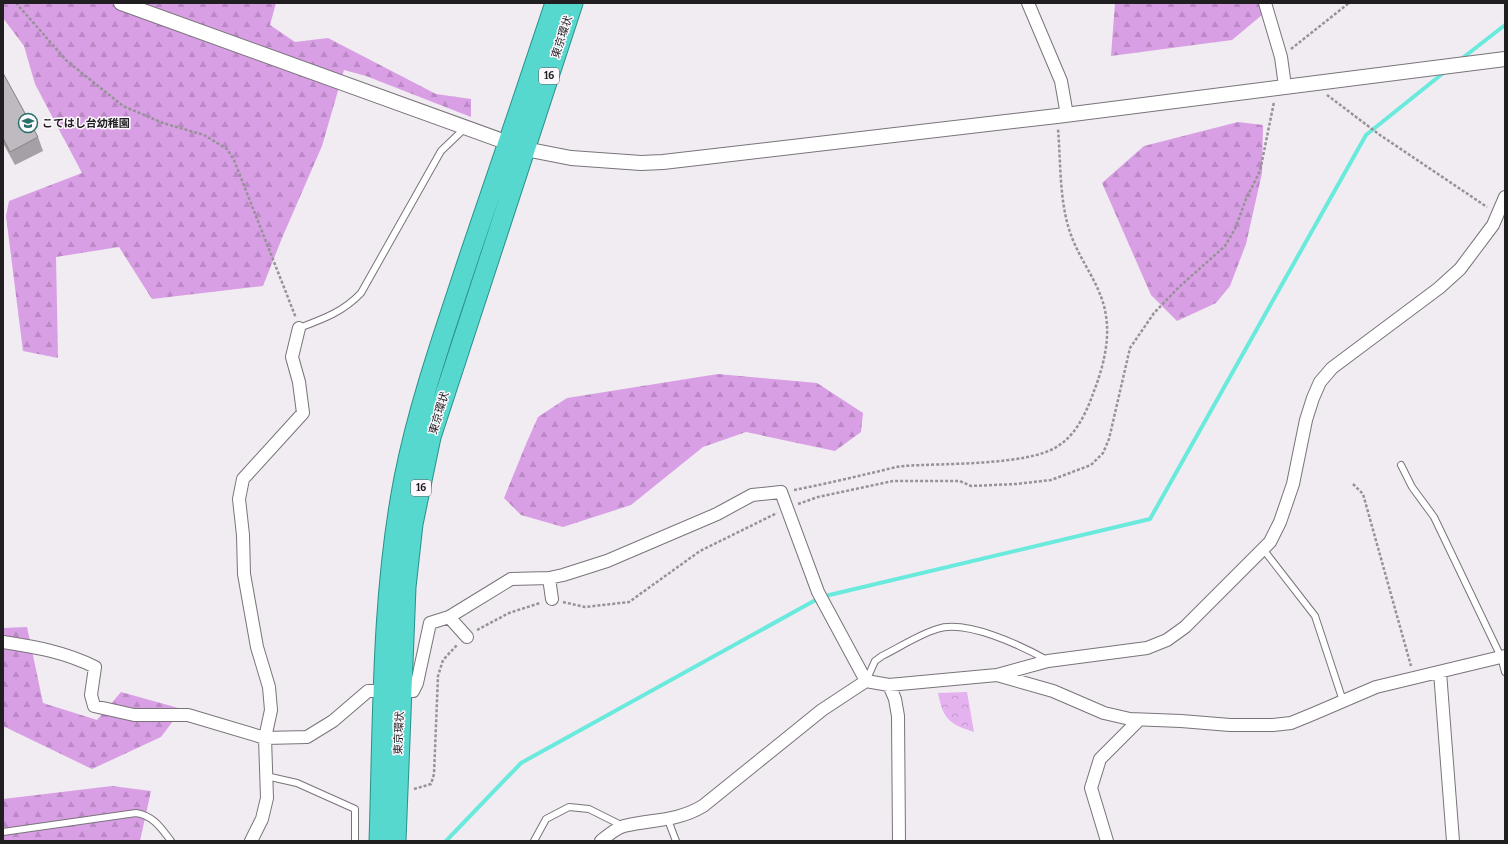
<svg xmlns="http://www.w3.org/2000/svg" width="1508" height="844" viewBox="0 0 1508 844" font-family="Bitter,'Noto Sans JP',serif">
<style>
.forest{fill:url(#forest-firs)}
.park{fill:url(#park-crowns)}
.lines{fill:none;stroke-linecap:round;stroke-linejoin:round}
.stream{stroke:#6aeadd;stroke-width:4}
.service-casing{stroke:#79747a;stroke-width:8}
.minor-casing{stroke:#79747a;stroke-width:14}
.tertiary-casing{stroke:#79747a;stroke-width:16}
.trunk-casing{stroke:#289189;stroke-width:21}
.path{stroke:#969297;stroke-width:2.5;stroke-dasharray:3 2;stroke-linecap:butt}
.service{stroke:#fff;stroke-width:6}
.minor{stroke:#fff;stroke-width:12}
.tertiary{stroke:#fff;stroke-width:14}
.trunk{stroke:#56d8ce;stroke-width:19}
.wall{fill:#a4a0a5}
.building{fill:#bfbac0;stroke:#868286}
.labels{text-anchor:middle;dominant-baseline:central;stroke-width:3;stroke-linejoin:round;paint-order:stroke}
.shield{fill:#fdf9fe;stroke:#626063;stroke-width:1}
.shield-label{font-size:10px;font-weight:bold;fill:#201e20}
.street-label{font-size:11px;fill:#201e20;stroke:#fdf9fe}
.poi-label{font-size:11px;font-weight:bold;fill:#201e20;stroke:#fdf9fe;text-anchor:start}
</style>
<defs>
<pattern id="forest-firs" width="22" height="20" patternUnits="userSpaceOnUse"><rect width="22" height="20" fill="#d99fe5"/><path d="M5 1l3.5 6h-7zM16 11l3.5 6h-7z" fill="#ba88c4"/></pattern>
<pattern id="park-crowns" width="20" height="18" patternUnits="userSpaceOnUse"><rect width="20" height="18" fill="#e4b2ef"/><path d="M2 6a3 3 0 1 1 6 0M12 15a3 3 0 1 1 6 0" fill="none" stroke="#c399cd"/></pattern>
</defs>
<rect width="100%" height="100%" fill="#f1ebf2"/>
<path class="forest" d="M3,3H276L270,25L295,42L328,38L436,94L471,99V117L366,76L344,70L322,146L282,238L263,286L152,299L119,247L56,257L58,358L23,351L6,216L9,201L82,173L35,84L24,46L3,18Z
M1115,3H1259L1262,15L1232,40L1111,56Z
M1238,122L1263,125L1262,173L1246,244L1230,286L1216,303L1177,321L1151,295L1102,183L1144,146Z
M718,374L817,383L863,413L861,432L835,451L746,432L703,447L631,505L563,527L521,515L504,498L526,444L538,417L567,398Z
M27,627L43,703L97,720L121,692L182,709L161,737L92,769L3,726V628Z
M112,786L151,791L140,841H3V799Z"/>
<path class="park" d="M967,692L974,732C949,724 943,719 938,693Z"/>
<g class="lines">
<path class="stream" d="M1460,60L1505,25
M446,841L521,763L821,597L1150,519L1366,135L1447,70"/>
<g class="service-casing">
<path id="service" d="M299,328C323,319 343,312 361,293L441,151L465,128
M1401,465L1412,487L1434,517L1501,657L1505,672
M1263,549L1315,616L1343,701
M866,681L875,661L882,656C900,647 918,635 937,629C966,619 1022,646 1047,660
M266,776L297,783L355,809V841
M668,820L676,841
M3,832L136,813C154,816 161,828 171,841
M534,841L546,819L569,807L589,809L623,826"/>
</g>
<g class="minor-casing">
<path id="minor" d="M1028,3L1061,81L1067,115
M1265,3L1281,57L1285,86
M549,578L552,599
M449,617L511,579L549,578L563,575L607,561L717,514L752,495L781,492L818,592L866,681
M3,642C36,647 65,652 95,667L91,695L94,706L134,715H188L265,738L307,737L333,721L368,691H413L417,683L430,623L449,617L467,637
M1440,672L1453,841
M997,675L1053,691L1104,713L1130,719L1181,721L1230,725H1273L1291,723L1313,714L1376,687L1505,656
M889,685L895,699L898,716L899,841
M251,841L262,819L267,798L265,738L271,710L269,687L257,647L244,574L243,535L239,499L243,479L303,413L299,382L292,357L299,328
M601,841C607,836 616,828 624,826C652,819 676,822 703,806L822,710L866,681L889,685L997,675L1048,661L1147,648L1167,640L1185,627L1270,542L1280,522L1293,484L1306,420L1313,398L1320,382L1332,368L1439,288L1460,269L1493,225L1505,197
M1107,841L1091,788L1100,759L1139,720"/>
</g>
<g class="tertiary-casing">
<path id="tertiary" d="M121,3L525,149L571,158L641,163L663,162L1057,116L1505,59"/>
</g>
<g class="trunk-casing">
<path id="trunk" d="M379,841C383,721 381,596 404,478C419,402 446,327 470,254C499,170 527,87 555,3
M396,841L406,587L413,524L431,437L573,3"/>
</g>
<path class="path" d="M16,3L67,61L123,106L163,123L204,135L227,149L234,160L296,318
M1291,49L1349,3
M1327,95L1380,135L1487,207
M1353,484L1363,494L1411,666
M794,490C820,485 846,479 871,473C882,471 893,467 904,466C942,463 1029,466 1058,446C1077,434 1087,411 1094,391C1103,368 1110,340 1106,316C1102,286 1081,263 1071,235C1059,202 1061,164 1058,129
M798,504L818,497L893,481H960L971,486L1016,484L1051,480L1091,465L1103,453L1109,439L1130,348L1154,313L1178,288L1225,246L1235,229L1246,199L1260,171L1274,102
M563,602L585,607L629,602L700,551L777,513
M477,630L509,613L540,603
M414,789L431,784L434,774L438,676L443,660L457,645"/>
<use href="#service" class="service"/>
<use href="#minor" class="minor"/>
<use href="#tertiary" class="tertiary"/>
<use href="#trunk" class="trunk"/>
</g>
<path class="wall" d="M3,73L38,137L43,151L15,165L3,143Z"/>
<path class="building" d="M3,73L38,137L10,152L3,138Z"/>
<defs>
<g id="school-ring" transform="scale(1)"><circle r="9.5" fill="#fdf9fe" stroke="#277069" stroke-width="1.5"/><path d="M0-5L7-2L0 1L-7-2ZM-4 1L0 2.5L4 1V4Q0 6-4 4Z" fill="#277069"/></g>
</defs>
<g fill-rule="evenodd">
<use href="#school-ring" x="28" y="123"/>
</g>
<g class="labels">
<g class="shield">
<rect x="539" y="68" width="20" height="16" rx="3"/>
<rect x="411" y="480" width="20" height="16" rx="3"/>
</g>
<g class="shield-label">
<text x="549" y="76">16</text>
<text x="421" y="488">16</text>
</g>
<g class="street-label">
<text transform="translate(562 37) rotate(-72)">東京環状</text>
<text transform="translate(439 413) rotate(-73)">東京環状</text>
<text transform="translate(399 733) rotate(-88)">東京環状</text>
</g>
<g class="poi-label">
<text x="42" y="123">こてはし台幼稚園</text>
</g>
</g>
<rect width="1508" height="844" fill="none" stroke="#201e20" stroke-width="8"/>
</svg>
